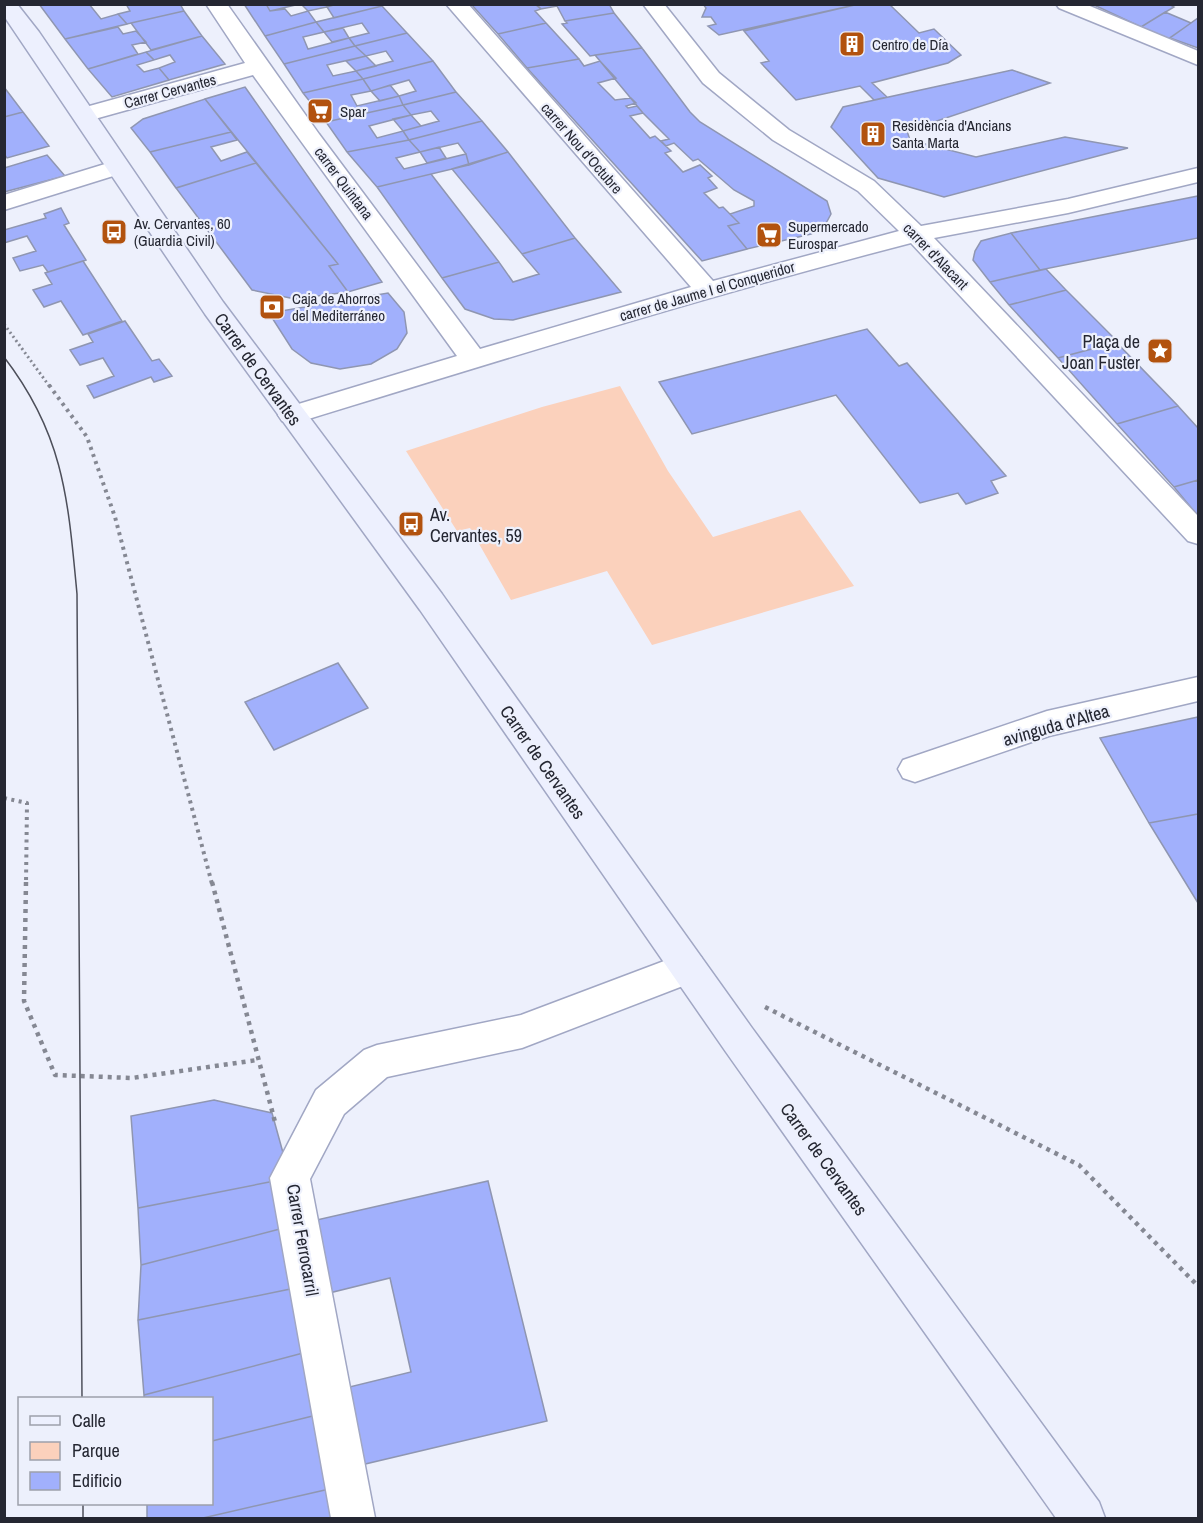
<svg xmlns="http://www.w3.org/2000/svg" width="1203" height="1523" viewBox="0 0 1203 1523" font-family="'Archivo Narrow',sans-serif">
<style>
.green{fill:#fbd1bc}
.building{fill:#a1b0fc;stroke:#8f96b1;stroke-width:1.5}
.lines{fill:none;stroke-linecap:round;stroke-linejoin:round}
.minor-casing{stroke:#a1a7c4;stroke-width:3}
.secondary-casing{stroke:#a1a7c4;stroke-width:3}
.path-far2{stroke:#858893;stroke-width:3;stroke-dasharray:2 3;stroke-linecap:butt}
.path-far1{stroke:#858893;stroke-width:4;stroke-dasharray:3 4.5;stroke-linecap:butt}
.path{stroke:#858893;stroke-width:4.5;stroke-dasharray:4 5;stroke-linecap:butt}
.minor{fill:#fff;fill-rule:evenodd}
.secondary{fill:#edf0fe;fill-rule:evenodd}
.tram{stroke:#4d4f5a;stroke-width:1.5}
.labels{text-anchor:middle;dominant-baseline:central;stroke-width:4.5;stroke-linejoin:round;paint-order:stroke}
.far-poi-label{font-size:15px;fill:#252732;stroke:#edf0fc;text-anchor:start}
.far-street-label{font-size:15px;fill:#252732;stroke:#edf0fc}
.poi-label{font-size:18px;fill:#252732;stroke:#edf0fc;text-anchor:end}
.street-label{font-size:18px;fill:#252732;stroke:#edf0fc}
</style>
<rect width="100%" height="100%" fill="#edf0fc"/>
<path class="green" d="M620,386L668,471L713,537L800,510L854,586L652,645L607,571L511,600L470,528L457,531L406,451L542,407Z"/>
<path class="building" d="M39,4H89L101,19L118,14L127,24L65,39Z
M126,4H180L184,11L127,24L118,14L130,11Z
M244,4H266L270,11L285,9L291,16L308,11L316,22L265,36Z
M266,4H300L270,11Z
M301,4H326L327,7L308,11Z
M337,4H381L382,6L334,18L327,7Z
M471,4H536L541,9L535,11L546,23L498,34Z
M609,4L614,13L565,21L557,6L541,9L536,5Z
M703,4H859L719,35L708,26L716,24L711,17H702L706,8Z
M859,4H889L919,33L934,29L961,55L948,63L872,83L887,97L874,100L860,86L796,100L761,63L769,61L744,31Z
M1092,4H1169L1174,7L1141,27Z
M382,6L407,33L355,46L349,38L369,33L362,23L324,32L316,22Z
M184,11L202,36L151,50L131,23Z
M1165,12L1191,23L1168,39L1141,27Z
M614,13L642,48L590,56L562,24L567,23L565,21Z
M1198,18V48L1170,38Z
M316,22L324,32L303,37L308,49L349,38L355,46L284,64L265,36Z
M546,23L579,59L527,68L498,34Z
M118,27L123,34L136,31L146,42L132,45L138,54L88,69L65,39Z
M343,28L349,38L332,42L324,32Z
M407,33L433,61L363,79L356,71L393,61L386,51L366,56L355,46Z
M202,36L225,64L169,80L159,68L175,62L170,55L154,60L146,52Z
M355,46L366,56L327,65L333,76L356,71L363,79L303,93L284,64Z
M642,48L690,112L700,122L827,201L831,214L824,227L811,234L747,249L728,226L739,223L730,214L754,206V201L734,190L698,159L693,161L674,143L666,146L661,141L669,139L643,113L595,55Z
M146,52L154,60L137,65L144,72L159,68L169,80L112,97L88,69Z
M366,56L376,66L356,71L346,61Z
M579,59L584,66L600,61L616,78L598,83L615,100L631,98L636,103L626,106L628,108L637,106L643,113L630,116L650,138L655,136L671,151L665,153L683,172L700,165L712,176L708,178L717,188L704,193L719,208L723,207L739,223L728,226L747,249L702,261L527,68Z
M433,61L456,92L403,105L399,96L416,91L409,80L371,91L363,79Z
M1012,70L1050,83L907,131L910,140L976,157L1065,137L1128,148L944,197L878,178L831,127L843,107Z
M363,79L371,91L351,95L357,106L399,96L403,105L326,122L303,93Z
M390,85L399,96L380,101L371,91Z
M4,87L23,112L4,117Z
M245,87L382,282L348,292L329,266L338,264L205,99Z
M456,92L482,121L409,140L403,131L439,121L431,111L411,115L403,105Z
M205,99L231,132L150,152L131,128L143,119Z
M403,105L411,115L369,126L377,138L403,131L409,140L347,152L326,122Z
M23,112L49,146L7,158L4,154V117Z
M411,115L421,126L403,131L393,119Z
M482,121L508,152L469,165L466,154L458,143L420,152L409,140Z
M231,132L237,140L211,147L221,161L247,152L256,163L176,188L150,152Z
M409,140L420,152L396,158L404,169L466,154L469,165L377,187L347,152Z
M439,147L446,158L427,163L420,152Z
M508,152L575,238L522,254L452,169Z
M47,155L65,176L4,192V168Z
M256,163L338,264L329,266L348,292L295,299L252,290L176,188Z
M431,174L499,262L442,278L377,187Z
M1198,196V238L1040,270L1011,233Z
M61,208L69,223L64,225L86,260L48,272L43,265L20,271L13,258L36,251L27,236L4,243V230L46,218L44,214Z
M1011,233L1040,270L990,282L973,260L975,251L981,241Z
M575,238L621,292L513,320L494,319L465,309L442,278L499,262L513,282L539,274L522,254Z
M83,261L122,321L83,335L61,301L44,307L33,290L52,284L45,273Z
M1046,269L1066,290L1009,305L990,282Z
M1066,290L1118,342L1058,358L1009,305Z
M388,293L404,312L407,333L397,349L371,364L340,369L311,363L292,349L269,313Z
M125,321L152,361L159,359L172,376L154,382L151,377L94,398L87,386L114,376L103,358L80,365L70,350L93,342L88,334Z
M867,329L899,366L907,363L1006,476L991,481L998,493L966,504L958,493L920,503L836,395L692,434L659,382Z
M1118,342L1119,345L1178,406L1117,424L1058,358Z
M1178,406L1198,428V480L1174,487L1117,424Z
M1198,480V516L1174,487Z
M338,663L368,708L274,750L245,702Z
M1198,717V814L1149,823L1100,738Z
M1198,814V903L1149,823Z
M214,1100L272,1113L290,1178L138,1208L131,1116Z
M290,1178L299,1224L141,1265L138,1208Z
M488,1181L547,1421L344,1469L329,1392L411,1372L390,1278L313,1297L299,1224Z
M299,1224L310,1285L138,1320L141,1265Z
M310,1285L322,1348L144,1395L138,1320Z
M322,1348L333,1411L212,1441V1398H144V1395Z
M333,1411L347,1485L203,1518H147V1504H212V1441Z
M347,1485L353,1518H203Z"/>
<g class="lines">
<g class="minor-casing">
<path id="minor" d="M206,4H227L319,134L480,349L691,287L446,4H468L713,281L899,231L858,191L773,140L703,83L643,4H664L719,73L789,130L874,181L921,226L1068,199L1198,168V182L1068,213L934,238L1198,516V544L1188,541L911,243C706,296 504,359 302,421L292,424L282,421L278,415L282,409L457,356L253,75L91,120L83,122L75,120L72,115L75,110L245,63Z
M1056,4H1085L1198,51V65L1059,8Z
M118,160L126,162L130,167L126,172L4,210V195Z
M1198,677V701L1049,736L915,782L903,778L898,769L903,760L1047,711Z
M688,952L701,957L706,968L701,979L522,1048L387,1077L344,1114L310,1179L375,1518H331L270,1178L316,1090L364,1050L377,1045L521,1015Z"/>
</g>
<g class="secondary-casing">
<path id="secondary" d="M4,4H17L39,32L223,302L442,594L752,1028L1099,1502L1105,1518H1056L726,1052L420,610L205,314L4,16Z"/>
</g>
<path class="path-far2" d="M4,324L50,387"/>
<path class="path-far1" d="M49,385L87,437L115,517L212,884
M4,798L27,803L26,884"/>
<path class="path" d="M26,882L24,1001L55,1075L132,1078L257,1060
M212,882L275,1122
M765,1007L1079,1165L1198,1286"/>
<use href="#minor" class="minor"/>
<use href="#secondary" class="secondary"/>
<path class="tram" d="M4,357C64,435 68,499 77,594L82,1398
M83,1504V1518"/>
</g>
<defs>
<g id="building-square" transform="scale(1.35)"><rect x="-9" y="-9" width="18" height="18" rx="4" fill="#b2520e" stroke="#edf0fc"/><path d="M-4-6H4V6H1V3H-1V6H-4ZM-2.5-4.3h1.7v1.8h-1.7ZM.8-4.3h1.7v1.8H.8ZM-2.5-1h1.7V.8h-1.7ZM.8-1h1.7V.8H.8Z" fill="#fff"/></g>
<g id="supermarket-square" transform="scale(1.35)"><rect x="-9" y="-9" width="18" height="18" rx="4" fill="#b2520e" stroke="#edf0fc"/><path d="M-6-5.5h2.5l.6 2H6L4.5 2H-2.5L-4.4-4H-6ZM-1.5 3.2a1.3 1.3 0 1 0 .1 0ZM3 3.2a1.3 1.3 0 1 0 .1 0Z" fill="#fff"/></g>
<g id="bus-square" transform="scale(1.35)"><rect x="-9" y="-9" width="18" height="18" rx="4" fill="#b2520e" stroke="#edf0fc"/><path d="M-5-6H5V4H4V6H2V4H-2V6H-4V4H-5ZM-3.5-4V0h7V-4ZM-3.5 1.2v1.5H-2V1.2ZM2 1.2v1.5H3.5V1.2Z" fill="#fff"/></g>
<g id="bank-square" transform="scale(1.35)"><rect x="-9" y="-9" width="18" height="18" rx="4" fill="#b2520e" stroke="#edf0fc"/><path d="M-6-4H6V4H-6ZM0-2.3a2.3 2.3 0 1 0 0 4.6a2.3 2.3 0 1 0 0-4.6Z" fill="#fff"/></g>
<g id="sight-square" transform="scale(1.35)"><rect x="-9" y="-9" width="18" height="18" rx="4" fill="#b2520e" stroke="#edf0fc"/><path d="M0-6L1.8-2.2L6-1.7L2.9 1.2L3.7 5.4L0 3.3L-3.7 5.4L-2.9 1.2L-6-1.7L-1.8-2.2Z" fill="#fff"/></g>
</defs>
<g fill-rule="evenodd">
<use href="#building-square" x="852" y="44"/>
<use href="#supermarket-square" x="320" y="111"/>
<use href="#building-square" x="873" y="134"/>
<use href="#bus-square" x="114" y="232"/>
<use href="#supermarket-square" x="769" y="235"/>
<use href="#bank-square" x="272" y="307"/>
<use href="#sight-square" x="1160" y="351"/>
<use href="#bus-square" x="411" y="524"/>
</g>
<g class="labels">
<g class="far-poi-label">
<text x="872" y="44">Centro de Día</text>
<text x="340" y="111">Spar</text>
<text x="892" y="125">Residència d'Ancians<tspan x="892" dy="17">Santa Marta</tspan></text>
<text x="134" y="223">Av. Cervantes, 60<tspan x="134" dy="17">(Guardia Civil)</tspan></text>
<text x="788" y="226">Supermercado<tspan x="788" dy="17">Eurospar</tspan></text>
<text x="292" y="298">Caja de Ahorros<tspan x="292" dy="17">del Mediterráneo</tspan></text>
</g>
<g class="far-street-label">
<text transform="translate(170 91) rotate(-15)">Carrer Cervantes</text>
<text transform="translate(582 148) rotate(49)">carrer Nou d'Octubre</text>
<text transform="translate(344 183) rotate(53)">carrer Quintana</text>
<text transform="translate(936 256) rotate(46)">carrer d'Alacant</text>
<text transform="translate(707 291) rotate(-16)">carrer de Jaume I el Conqueridor</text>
</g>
<g class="poi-label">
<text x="1140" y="341">Plaça de<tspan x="1140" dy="21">Joan Fuster</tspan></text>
<text x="430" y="514" text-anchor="start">Av.<tspan x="430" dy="21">Cervantes, 59</tspan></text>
</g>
<g class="street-label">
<text transform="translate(258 369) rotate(54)">Carrer de Cervantes</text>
<text transform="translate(1056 725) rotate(-16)">avinguda d'Altea</text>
<text transform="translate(543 762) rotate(55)">Carrer de Cervantes</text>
<text transform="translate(824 1159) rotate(54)">Carrer de Cervantes</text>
<text transform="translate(303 1240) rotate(80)">Carrer Ferrocarril</text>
</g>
</g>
<rect width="1203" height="1523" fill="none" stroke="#252732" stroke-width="12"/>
<rect x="18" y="1397" width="195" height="108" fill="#edf0fc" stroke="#9da0ab" stroke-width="1.5"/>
<rect x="30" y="1416" width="30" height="9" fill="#edf0fe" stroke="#9da0ab" stroke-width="1.5"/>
<text x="72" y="1427" font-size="18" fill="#252732">Calle</text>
<rect x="30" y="1442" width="30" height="18" fill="#fbd1bc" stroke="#9da0ab" stroke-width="1.5"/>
<text x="72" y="1457" font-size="18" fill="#252732">Parque</text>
<rect x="30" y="1472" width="30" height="18" fill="#a1b0fc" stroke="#9da0ab" stroke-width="1.5"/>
<text x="72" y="1487" font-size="18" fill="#252732">Edificio</text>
</svg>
